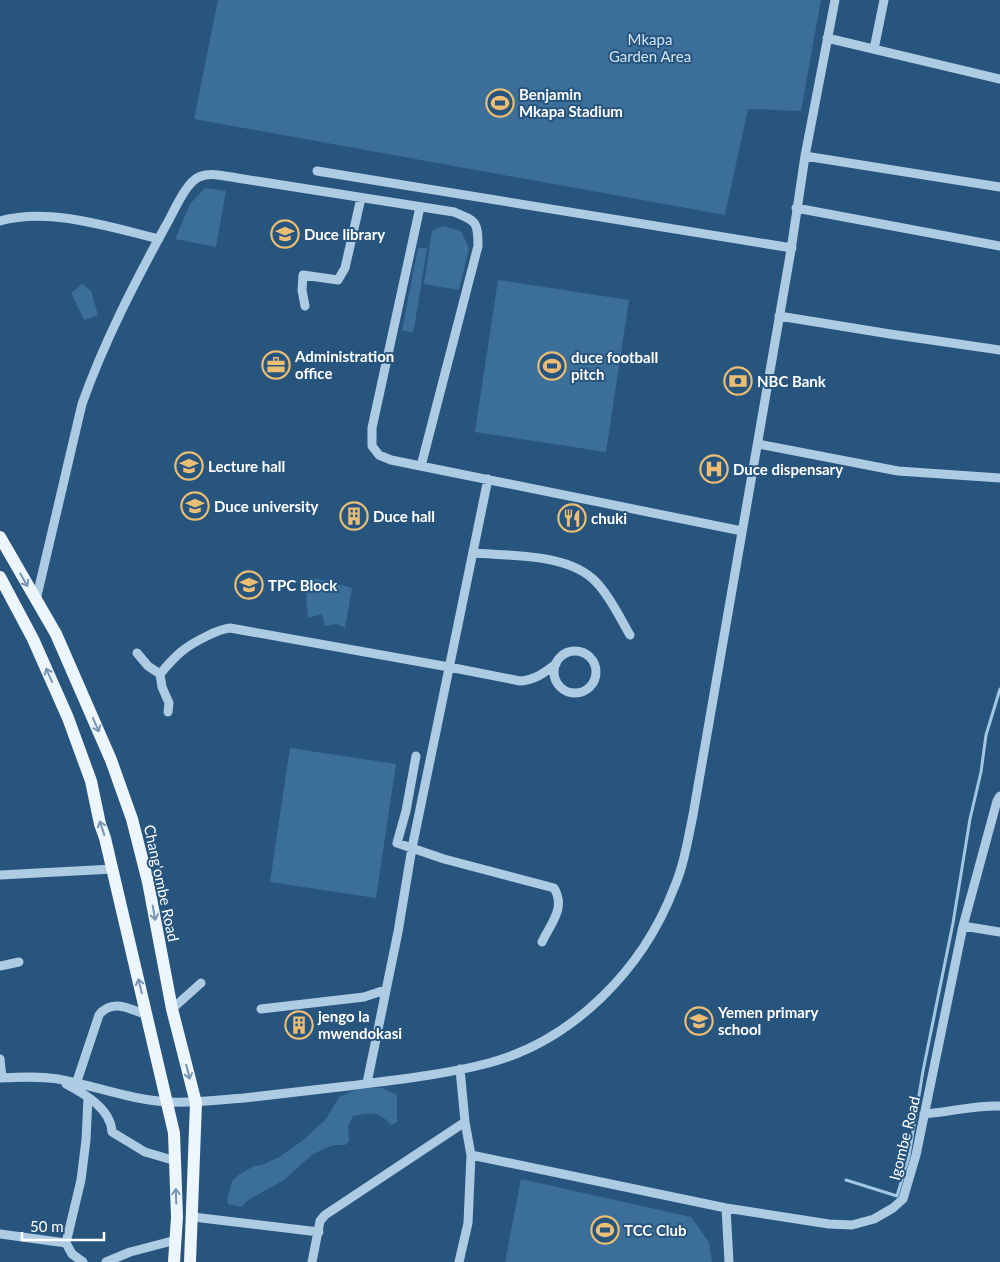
<svg xmlns="http://www.w3.org/2000/svg" width="1000" height="1262" viewBox="0 0 1000 1262" font-family="Lato,sans-serif">
<style>
.green{fill:#3c6e9a}
.lines{fill:none;stroke-linecap:round;stroke-linejoin:round}
.stream{stroke:#a2c7e5;stroke-width:3}
.minor{stroke:#aecbe4;stroke-width:9}
.major{stroke:#edf5fd;stroke-width:12}
.oneway{stroke:#7795b0}
.labels{text-anchor:middle;dominant-baseline:central;stroke-width:4;stroke-linejoin:round;paint-order:stroke}
.park-label{font-size:15px;fill:#d0e4f4;stroke:#28557d}
.poi-label{font-size:15px;font-weight:bold;fill:#fff;stroke:#28557d;text-anchor:start}
.street-label{font-size:15px;fill:#fff;stroke:#28557d}
</style>
<rect width="100%" height="100%" fill="#28557d"/>
<path class="green" d="M218,0H821L801,111L748,109L725,215L194,119Z
M205,188L226,191L216,247L175,239L190,204Z
M443,226L461,231L469,248L459,290L424,284L432,231Z
M418,248H427L414,329H412L414,333L402,330Z
M498,280L629,300L606,452L475,432Z
M82,284L91,291L98,315L84,320L71,293Z
M314,578L352,588L345,628L337,624L325,626L322,614L308,618C307,598 302,597 314,578Z
M290,748L396,764L376,898L270,882Z
M362,1087L382,1088L397,1095V1122L391,1125C378,1110 371,1113 353,1116L348,1126L349,1141L345,1145H333L313,1154L284,1180L248,1200L242,1207L228,1204L227,1200L232,1181L238,1175L254,1166L262,1165L279,1157L302,1141L326,1119L339,1097Z
M521,1179L691,1217L709,1242L712,1262H505Z"/>
<g class="lines">
<path class="stream" d="M846,1180L897,1196L909,1156L923,1071L953,923L970,819L981,772L986,735L1000,689"/>
<path class="minor" d="M827,38L1000,79
M874,49L884,0
M805,156L1000,187
M317,171L792,248
M420,207L372,428V446L379,455L391,460L742,531
M796,208L1000,246
M0,221C49,207 110,227 159,239
M305,306L302,290L303,275L338,280L345,268L361,198
M779,316L890,334L1000,350
M758,444L898,471L1000,478
M473,553C511,556 570,553 597,583C611,598 620,618 630,635
M36,600L82,404C104,342 134,284 165,227C173,214 185,183 199,177C210,172 225,176 237,178L454,212C476,221 478,221 478,246L421,466
M554 672a21 21 0 1 1 42 0a21 21 0 1 1-42 0Z
M137,653L148,666L160,674L162,687L169,703L168,712
M160,674C176,655 184,647 207,636C215,632 221,629 230,628L449,667L520,681C535,680 544,673 556,664
M416,756L406,811L397,843L444,859L554,888C566,908 551,923 542,942
M0,875L113,869
M963,926L1000,932
M0,966L19,962
M172,1009L201,983
M261,1009L364,997L385,990
M0,1059L2,1078
M0,1078C20,1077 39,1076 58,1079C96,1086 131,1100 169,1102C194,1103 219,1100 244,1098C279,1094 314,1090 348,1086C395,1080 443,1075 489,1063C574,1040 643,969 674,888C684,865 688,839 693,815L791,250L805,156L835,0
M367,1083L398,932L412,848L488,479
M66,1084C85,1094 111,1109 112,1132L145,1152L176,1161
M76,1084L99,1015C112,998 130,1009 147,1015
M924,1114C950,1112 975,1105 1000,1106
M471,1155L726,1208L829,1224L852,1225L874,1219L893,1208L903,1199L916,1155L963,926L997,801L1000,796
M726,1208L729,1262
M193,1217L319,1232
M0,1234L66,1243L81,1180L86,1140L88,1098
M66,1243L72,1254L83,1262
M106,1262L130,1252L176,1240
M312,1262L320,1221L325,1215L465,1122
M459,1262L468,1223L471,1155L465,1122L460,1069"/>
<path class="major" d="M0,537L56,634L111,760L132,819L148,882L172,1009L196,1103L190,1262
M0,577L33,639L68,718L91,781L100,824L105,838L174,1133L177,1217L174,1262"/>
</g>
<defs><path id="oneway-shaft" d="M-6 0H5M1.5-3L5.5 0L1.5 3" fill="none" stroke-width="1.6" stroke-linecap="round" stroke-linejoin="round" transform="scale(1.25)"/></defs>
<g class="oneway">
<use href="#oneway-shaft" transform="translate(24 580) rotate(60)"/>
<use href="#oneway-shaft" transform="translate(49 675) rotate(-114)"/>
<use href="#oneway-shaft" transform="translate(96 725) rotate(66)"/>
<use href="#oneway-shaft" transform="translate(102 828) rotate(-108)"/>
<use href="#oneway-shaft" transform="translate(154 913) rotate(80)"/>
<use href="#oneway-shaft" transform="translate(140 986) rotate(-104)"/>
<use href="#oneway-shaft" transform="translate(188 1072) rotate(76)"/>
<use href="#oneway-shaft" transform="translate(176 1196) rotate(-92)"/>
</g>
<defs>
<g id="stadium-ring" transform="scale(1.4375)"><circle r="9.5" fill="#28557d" stroke="#ecbe74" stroke-width="1.5"/><path d="M0-5a6.5 5 0 1 0 0 10a6.5 5 0 1 0 0-10ZM-3.5-1.8h7v3.6h-7Z" fill="#ecbe74"/></g>
<g id="university-ring" transform="scale(1.4375)"><circle r="9.5" fill="#28557d" stroke="#ecbe74" stroke-width="1.5"/><path d="M0-5L7-2L0 1L-7-2ZM-4 1L0 2.5L4 1V4Q0 6-4 4Z" fill="#ecbe74"/></g>
<g id="office-ring" transform="scale(1.4375)"><circle r="9.5" fill="#28557d" stroke="#ecbe74" stroke-width="1.5"/><path d="M-6-3h4V-5.5h4V-3h4V5H-6ZM-1-4.5V-3h2v-1.5ZM-6 0V1H6V0Z" fill="#ecbe74"/></g>
<g id="bank-ring" transform="scale(1.4375)"><circle r="9.5" fill="#28557d" stroke="#ecbe74" stroke-width="1.5"/><path d="M-6-4H6V4H-6ZM0-2.3a2.3 2.3 0 1 0 0 4.6a2.3 2.3 0 1 0 0-4.6Z" fill="#ecbe74"/></g>
<g id="hospital-ring" transform="scale(1.4375)"><circle r="9.5" fill="#28557d" stroke="#ecbe74" stroke-width="1.5"/><path d="M-5-5h3v3.5h4V-5h3V5h-3V1.5h-4V5h-3Z" fill="#ecbe74"/></g>
<g id="building-ring" transform="scale(1.4375)"><circle r="9.5" fill="#28557d" stroke="#ecbe74" stroke-width="1.5"/><path d="M-4-6H4V6H1V3H-1V6H-4ZM-2.5-4.3h1.7v1.8h-1.7ZM.8-4.3h1.7v1.8H.8ZM-2.5-1h1.7V.8h-1.7ZM.8-1h1.7V.8H.8Z" fill="#ecbe74"/></g>
<g id="restaurant-ring" transform="scale(1.4375)"><circle r="9.5" fill="#28557d" stroke="#ecbe74" stroke-width="1.5"/><path d="M-5-6h1v4h1v-4h1v4h1v-4h1v5L-1.5 .5V6h-2V.5L-5-1ZM5-6V6H3V1.5H1.5Q1.5-4 5-6Z" fill="#ecbe74"/></g>
<g id="school-ring" transform="scale(1.4375)"><circle r="9.5" fill="#28557d" stroke="#ecbe74" stroke-width="1.5"/><path d="M0-5L7-2L0 1L-7-2ZM-4 1L0 2.5L4 1V4Q0 6-4 4Z" fill="#ecbe74"/></g>
</defs>
<g fill-rule="evenodd">
<use href="#stadium-ring" x="500" y="103"/>
<use href="#university-ring" x="285" y="234"/>
<use href="#office-ring" x="276" y="365"/>
<use href="#stadium-ring" x="552" y="366"/>
<use href="#bank-ring" x="738" y="381"/>
<use href="#university-ring" x="189" y="466"/>
<use href="#hospital-ring" x="714" y="469"/>
<use href="#university-ring" x="195" y="506"/>
<use href="#building-ring" x="354" y="516"/>
<use href="#restaurant-ring" x="572" y="518"/>
<use href="#university-ring" x="249" y="585"/>
<use href="#school-ring" x="699" y="1021"/>
<use href="#building-ring" x="299" y="1025"/>
<use href="#stadium-ring" x="605" y="1230"/>
</g>
<g class="labels">
<g class="park-label">
<text x="650" y="39">Mkapa<tspan x="650" dy="17">Garden Area</tspan></text>
</g>
<g class="poi-label">
<text x="519" y="94">Benjamin<tspan x="519" dy="17">Mkapa Stadium</tspan></text>
<text x="304" y="234">Duce library</text>
<text x="295" y="356">Administration<tspan x="295" dy="17">office</tspan></text>
<text x="571" y="357">duce football<tspan x="571" dy="17">pitch</tspan></text>
<text x="757" y="381">NBC Bank</text>
<text x="208" y="466">Lecture hall</text>
<text x="733" y="469">Duce dispensary</text>
<text x="214" y="506">Duce university</text>
<text x="373" y="516">Duce hall</text>
<text x="591" y="518">chuki</text>
<text x="268" y="585">TPC Block</text>
<text x="718" y="1012">Yemen primary<tspan x="718" dy="17">school</tspan></text>
<text x="318" y="1016">jengo la<tspan x="318" dy="17">mwendokasi</tspan></text>
<text x="624" y="1230">TCC Club</text>
</g>
<g class="street-label">
<text transform="translate(162 883) rotate(78)">Chang'ombe Road</text>
<text transform="translate(904 1138) rotate(-76)">Igombe Road</text>
</g>
</g>
<path d="M22 1232v8h82v-8" fill="none" stroke="#ffffff" stroke-width="2.5"/>
<text x="30" y="1232" font-size="15" fill="#ffffff" stroke="#28557d" stroke-width="4" paint-order="stroke">50 m</text>
</svg>
